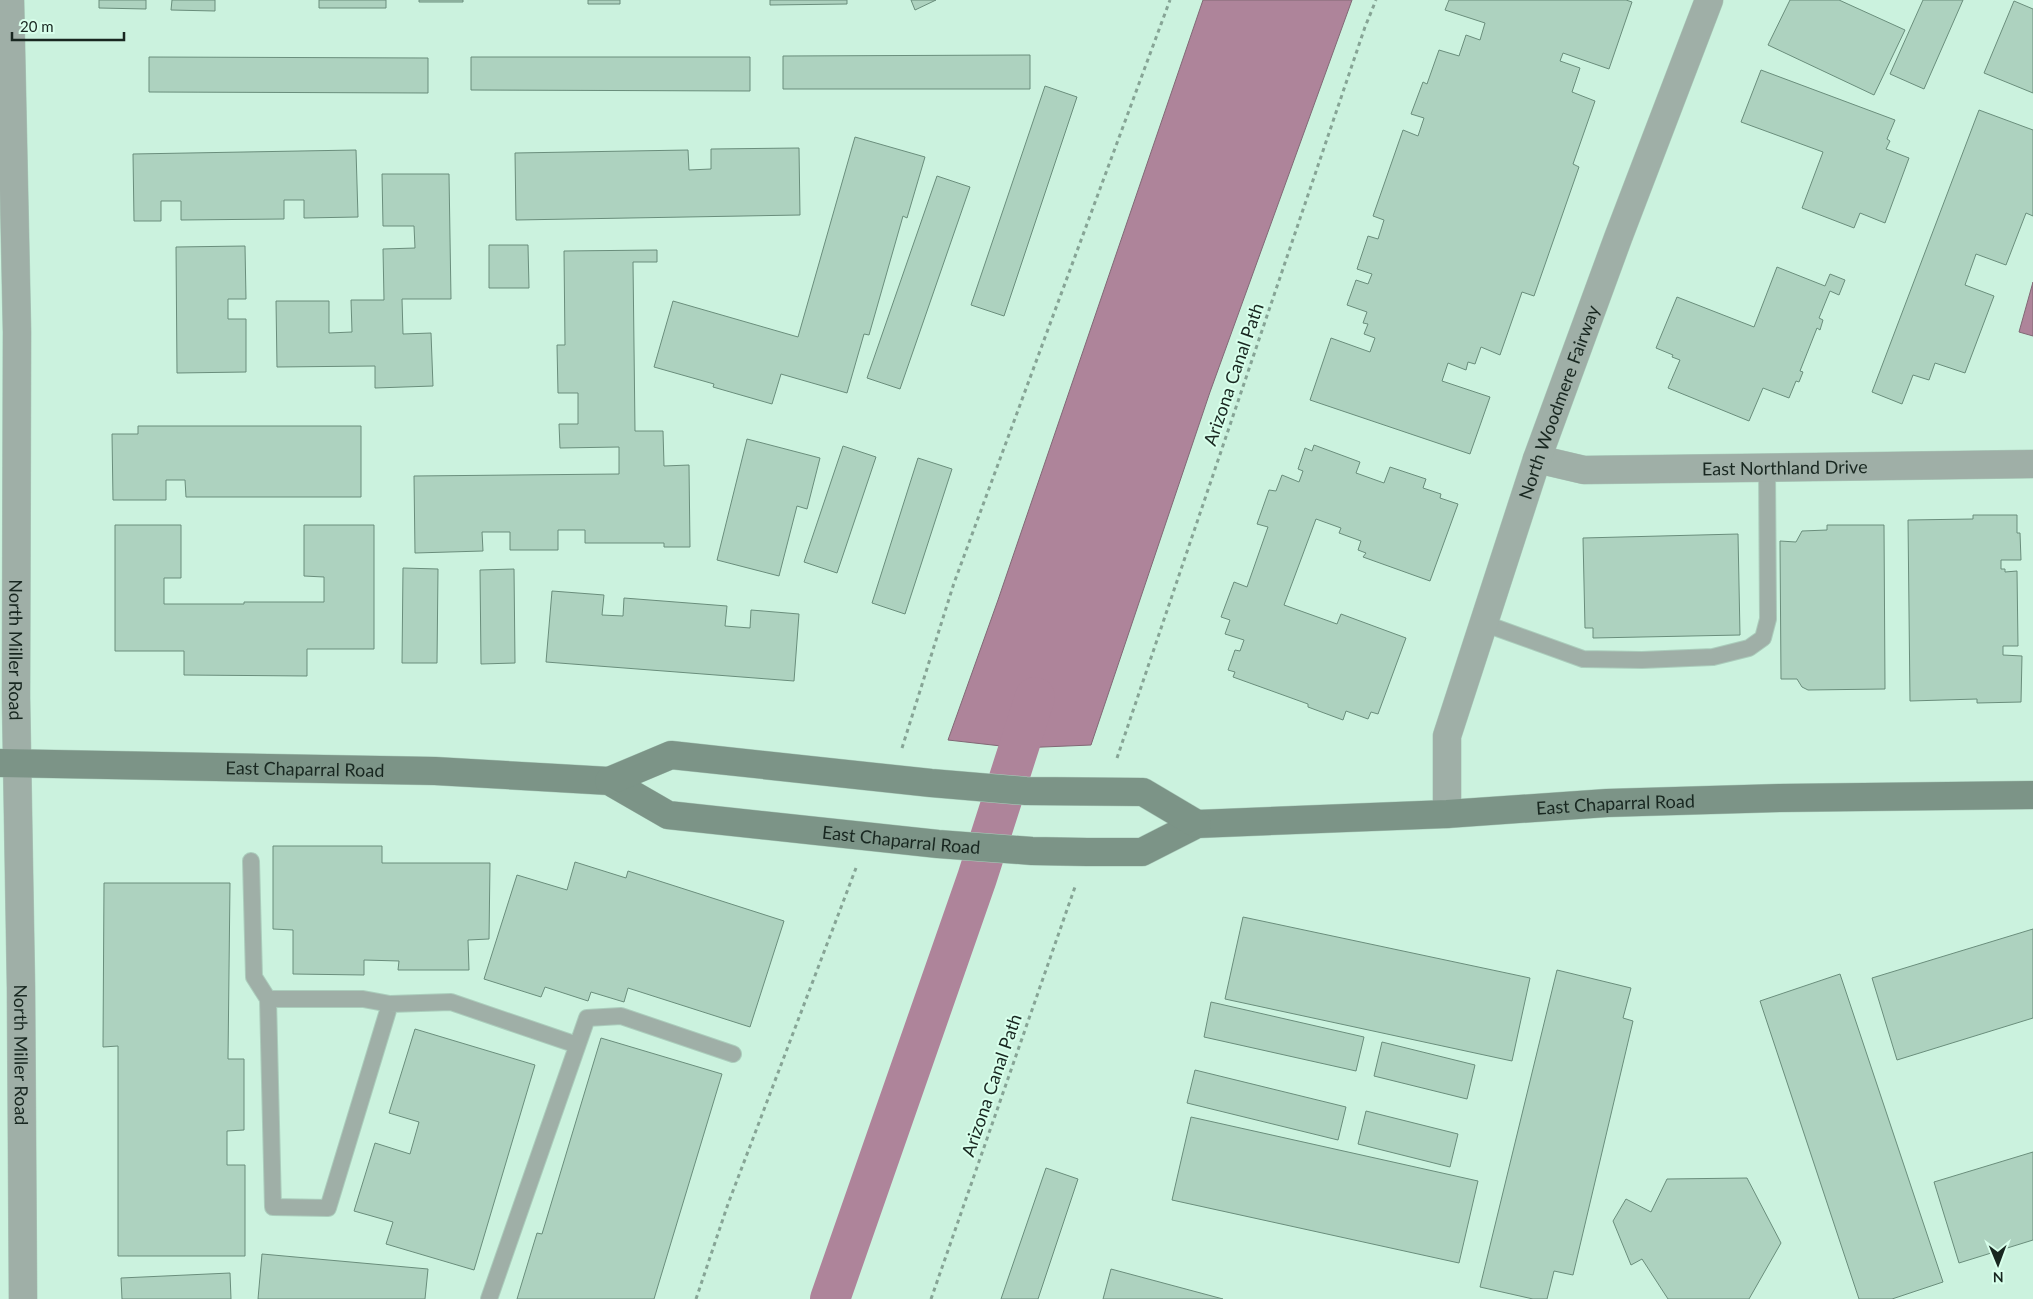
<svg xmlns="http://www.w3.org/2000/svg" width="2033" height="1299" viewBox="0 0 2033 1299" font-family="Lato,sans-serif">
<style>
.water{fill:#ae849a;stroke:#816875}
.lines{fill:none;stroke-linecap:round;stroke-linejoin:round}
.canal{stroke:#ae849a;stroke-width:40}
.building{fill:#add2bf;stroke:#6a8e7c}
.service-casing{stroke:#abcdbc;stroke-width:18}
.minor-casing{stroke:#abcdbc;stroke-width:29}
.tertiary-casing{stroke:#abcdbc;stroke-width:29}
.secondary-casing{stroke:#abcdbc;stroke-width:29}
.path{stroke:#86a495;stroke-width:3;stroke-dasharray:4 4;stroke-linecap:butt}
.service{stroke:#9fafa7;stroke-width:16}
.minor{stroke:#9fafa7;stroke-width:28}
.tertiary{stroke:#9fafa7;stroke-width:28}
.secondary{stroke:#7c9487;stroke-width:28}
.labels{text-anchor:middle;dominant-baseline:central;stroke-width:4;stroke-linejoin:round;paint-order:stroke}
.street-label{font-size:18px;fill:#182720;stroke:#d8ffeb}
</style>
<rect width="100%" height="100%" fill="#cbf2de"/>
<path class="water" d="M1203,0H1352L1210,392L1091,745L1019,748L948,740L998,600Z
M2033,282V336L2019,332Z"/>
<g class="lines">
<path class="canal" d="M830,1299L977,878L1035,697"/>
</g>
<path class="building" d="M99,0H146V9L99,8Z
M172,0H215V11L171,10Z
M319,0H386V8H319Z
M419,0H463V2H419Z
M588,0H620V4H588Z
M770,0H847V4L770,5Z
M911,0H936L915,10Z
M1449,0H1626L1632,2L1609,69L1563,53L1560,61L1580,68L1572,92L1595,101L1573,164L1579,167L1534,296L1522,292L1500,355L1481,347L1475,364L1468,362L1466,370L1448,363L1442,381L1490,397L1470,454L1310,400L1331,338L1370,352L1375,338L1364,334L1368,324L1363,323L1367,312L1347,305L1356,280L1368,284L1372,274L1357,269L1368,236L1378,239L1384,220L1373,216L1403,130L1418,136L1424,118L1411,114L1423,82L1427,84L1439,50L1459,56L1466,35L1480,40L1485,23L1445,10Z
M1790,0H1839L1905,30L1874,95L1768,45Z
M1923,0H1963L1924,89L1890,74Z
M2014,1L2033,9V93L1984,73Z
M1030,55V89H783V56Z
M149,57L428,58V93L149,92Z
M471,57H750V91L471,90Z
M1761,70L1895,120L1887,139L1890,141L1886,149L1909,158L1885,223L1860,213L1854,228L1802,208L1823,152L1741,122Z
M1045,86L1077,97L1004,316L971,305Z
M1979,110L2033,130V216L2026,213L2006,265L1976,254L1965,285L1994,296L1965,373L1935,363L1929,380L1913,375L1902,404L1872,392Z
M855,137L925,157L907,218L903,216L869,335L864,334L847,393L781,374L772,404L713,387L714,384L654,367L673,301L798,337Z
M799,148L800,215L516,220L515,153L688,150L689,170L711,169V149Z
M356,150L358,217L304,218V200H284V219L181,220V201H161V221H134L133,154Z
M382,174H449L451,299H402L403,334L431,333L433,386L375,388V366L277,367L276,301H329V333L352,332L351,300H384L383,249L415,248L414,226H383Z
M937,176L970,187L900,389L867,378Z
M489,245H528L529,288H489Z
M245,246L246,299H228V319H246V372L177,373L176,247Z
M657,250V262H633L635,431H663L664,466L689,465L690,547H664V543H585V530H558V550H510V532H482L483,551L415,553L414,476L619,474V447L560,448L559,424H578V393H558L557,345H565L564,251Z
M1777,267L1825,286L1830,274L1845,280L1839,295L1830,291L1819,318L1823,320L1820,330L1817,328L1800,371L1803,372L1799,382L1796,381L1789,398L1763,388L1749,421L1668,388L1680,360L1672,357L1673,355L1656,348L1677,297L1754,327Z
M138,426H361V497H186L185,480H166V500H113L112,434H138Z
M747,439L820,458L807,509L797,506L779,576L717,560Z
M1314,445L1360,462L1356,473L1384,483L1390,467L1426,479L1423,488L1441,494L1440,498L1458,504L1430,581L1363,557L1366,553L1358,550L1361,541L1339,533L1341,528L1316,519L1284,605L1337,624L1341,614L1406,638L1378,714L1371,712L1368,719L1346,711L1343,720L1308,707V704L1233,677L1235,672L1228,670L1235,650L1240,651L1244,640L1225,634L1230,620L1221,617L1234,582L1247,587L1268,527L1257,524L1269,490L1276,491L1282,475L1299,482L1303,471L1298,469L1305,448L1312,451Z
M843,446L876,457L837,573L804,562Z
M918,458L952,469L905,614L872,603Z
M1973,515H2017V533H2020L2021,560H2001V569H2005V572L2017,571L2018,646H2003V655L2022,656L2021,702L1977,703V699L1910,701L1908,520L1973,519Z
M115,525H181V578H164V604H244V602H324V577L304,576V525H374V649H307V676L184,675V651H115Z
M1827,525H1884L1885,689L1808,690L1802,687L1797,679H1781L1780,541L1796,542L1802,531L1827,530Z
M1738,534L1740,635L1593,638V628H1585L1583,538Z
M403,568L438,569L437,663H402Z
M514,569L515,663L481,664L480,570Z
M552,591L604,595L602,615L623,616L624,598L727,606L725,626L750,628L751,610L799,614L794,681L546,662Z
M273,846H382V863H490L489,939L468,940L469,970H398L399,961L364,960V975L293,974V930L273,929Z
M575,862L626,878L628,871L784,921L750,1027L628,988L624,1002L591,992L588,1001L545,987L541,997L484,979L517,875L567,890Z
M104,883H230L228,1059H244V1130L227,1131V1165H245V1256H118V1046L103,1047Z
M1243,917L1530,978L1512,1061L1225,999Z
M2033,929V1018L1897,1060L1872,978Z
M1557,970L1631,988L1623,1018L1633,1021L1573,1275L1554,1271L1547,1299H1533L1480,1287Z
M1840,974L1943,1282L1892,1299H1859L1760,1001Z
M1211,1002L1364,1037L1356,1071L1204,1037Z
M415,1029L535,1065L474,1270L386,1244L393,1222L354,1211L375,1143L410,1154L419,1122L389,1113Z
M601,1038L722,1074L654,1299H517L537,1233L542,1234Z
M1382,1042L1475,1065L1467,1099L1374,1076Z
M1195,1070L1346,1107L1338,1140L1187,1103Z
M1366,1111L1458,1134L1450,1167L1358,1144Z
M1191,1117L1478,1181L1459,1263L1172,1200Z
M2033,1152V1240L1959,1263L1934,1182Z
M1046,1168L1078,1179L1038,1299H1001Z
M1747,1178L1781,1243L1749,1299H1668L1642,1259L1631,1265L1613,1221L1626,1199L1651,1212L1667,1179Z
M262,1254L428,1269L425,1299H258Z
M1111,1269L1223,1299H1103Z
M230,1273L231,1299H122L121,1278Z"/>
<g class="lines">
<g class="service-casing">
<path id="service" d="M1483,623L1583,659L1642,660L1713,657L1749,648L1763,638L1768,619L1767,468
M251,861L254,977L268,999L273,1207L328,1208L390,1004
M268,999H363L390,1004L451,1002L577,1045
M489,1299L587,1018L621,1016L733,1054"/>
</g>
<g class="minor-casing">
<g id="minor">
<path id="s1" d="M1537,459L1584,470L2033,464"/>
<path id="s2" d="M1447,814V736L1537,459L1618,238L1709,0"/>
</g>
</g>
<g class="tertiary-casing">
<g id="tertiary">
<path id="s3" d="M10,0L17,332L16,698L21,988L23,1299"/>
</g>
</g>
<g class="secondary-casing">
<g id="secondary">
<path id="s4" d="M0,763L435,771L609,781L668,815L938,844L1032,851L1087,852H1142L1197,824L1447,814L1607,803L1779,798L2033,795"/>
<path d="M609,781L671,755L931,783L1026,791L1143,792L1197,824"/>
</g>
</g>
<path class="path" d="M902,748L954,583L1170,0
M1117,758L1365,27L1376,0
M696,1299L728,1204L856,868
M931,1299L1076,884"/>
<use href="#service" class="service"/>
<use href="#minor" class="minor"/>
<use href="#tertiary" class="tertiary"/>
<use href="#secondary" class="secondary"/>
</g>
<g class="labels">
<g class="street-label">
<text transform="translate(1233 374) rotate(-71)">Arizona Canal Path</text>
<text stroke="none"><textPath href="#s2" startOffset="430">North Woodmere Fairway</textPath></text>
<text stroke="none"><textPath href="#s1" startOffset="249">East Northland Drive</textPath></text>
<text stroke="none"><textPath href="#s3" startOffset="650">North Miller Road</textPath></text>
<text stroke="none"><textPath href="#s4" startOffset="305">East Chaparral Road</textPath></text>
<text stroke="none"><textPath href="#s4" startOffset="1634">East Chaparral Road</textPath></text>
<text stroke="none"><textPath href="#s4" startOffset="912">East Chaparral Road</textPath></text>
<text stroke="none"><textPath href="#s3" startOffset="1055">North Miller Road</textPath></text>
<text transform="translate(991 1085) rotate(-71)">Arizona Canal Path</text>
</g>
</g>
<g transform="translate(1998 1264) rotate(179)" stroke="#d8ffeb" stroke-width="4" paint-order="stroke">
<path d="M0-4L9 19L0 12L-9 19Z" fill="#182720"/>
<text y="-8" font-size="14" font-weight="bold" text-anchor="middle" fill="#182720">N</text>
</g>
<path d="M12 32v8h112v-8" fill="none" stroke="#182720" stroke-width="2.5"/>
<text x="20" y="32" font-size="15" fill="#182720" stroke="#d8ffeb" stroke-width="4" paint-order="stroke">20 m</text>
</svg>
